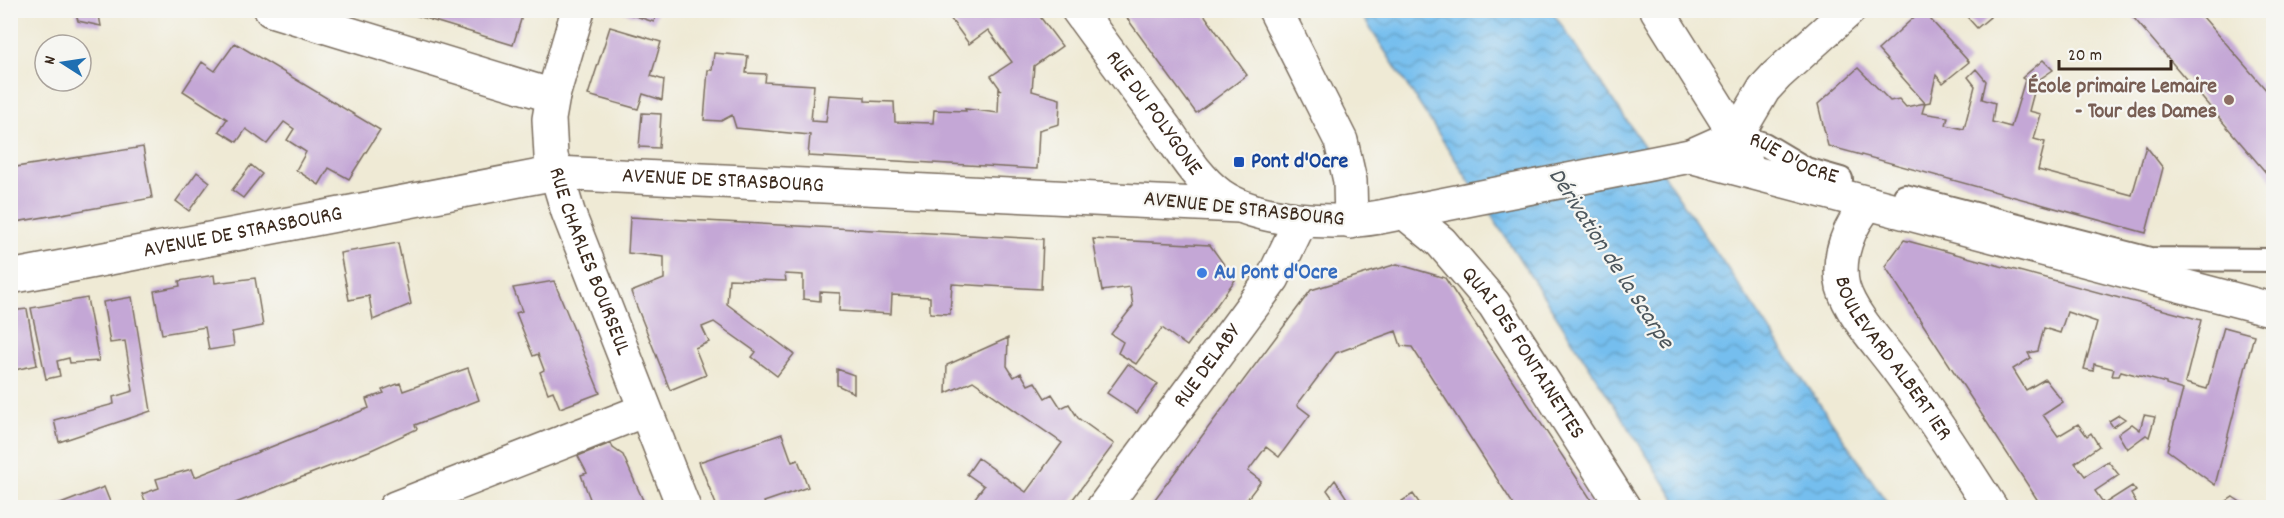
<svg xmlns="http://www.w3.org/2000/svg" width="2284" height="518" viewBox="0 0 2284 518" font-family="Dekko,sans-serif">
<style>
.water{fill:url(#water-waves);stroke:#587486;stroke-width:1.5}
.building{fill:#c4a7d6}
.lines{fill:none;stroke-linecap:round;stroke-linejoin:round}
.service-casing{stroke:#7a6d5e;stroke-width:26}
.minor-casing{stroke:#7a6d5e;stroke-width:36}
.tertiary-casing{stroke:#7a6d5e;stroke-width:36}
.service{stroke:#fff;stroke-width:22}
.minor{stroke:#fff;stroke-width:33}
.tertiary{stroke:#fff;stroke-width:33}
.education-dot{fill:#8d6e63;stroke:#f6f6f2;stroke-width:2}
.transit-dot{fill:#1a4fb4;stroke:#f6f6f2;stroke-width:2}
.shop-dot{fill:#3f7fe0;stroke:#f6f6f2;stroke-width:2}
.labels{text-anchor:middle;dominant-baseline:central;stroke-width:4.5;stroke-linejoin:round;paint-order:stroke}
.education-label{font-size:22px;font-weight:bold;fill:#785e54;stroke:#f6f6f2;text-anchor:end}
.street-label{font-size:22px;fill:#3b2a1e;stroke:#f6f6f2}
.transit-label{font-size:22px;font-weight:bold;fill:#164399;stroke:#f6f6f2;text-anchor:start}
.shop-label{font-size:22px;font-weight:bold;fill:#366cbe;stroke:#f6f6f2;text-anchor:start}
.water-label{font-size:24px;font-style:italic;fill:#4c565c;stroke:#f6f6f2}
</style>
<defs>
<pattern id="water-waves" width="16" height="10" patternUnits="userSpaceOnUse" patternTransform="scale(1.5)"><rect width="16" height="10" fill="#75beee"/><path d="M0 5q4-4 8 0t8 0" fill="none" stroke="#619bc0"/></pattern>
</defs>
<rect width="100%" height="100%" fill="#f6f6f2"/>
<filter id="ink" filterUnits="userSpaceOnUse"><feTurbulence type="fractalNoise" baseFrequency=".0167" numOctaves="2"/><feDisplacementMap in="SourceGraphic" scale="12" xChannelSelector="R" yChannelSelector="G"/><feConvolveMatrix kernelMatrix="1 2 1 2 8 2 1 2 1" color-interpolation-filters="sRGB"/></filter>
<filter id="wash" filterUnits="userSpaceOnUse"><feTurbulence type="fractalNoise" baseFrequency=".008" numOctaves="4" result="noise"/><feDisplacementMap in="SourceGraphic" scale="24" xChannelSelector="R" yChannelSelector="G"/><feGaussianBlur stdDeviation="1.35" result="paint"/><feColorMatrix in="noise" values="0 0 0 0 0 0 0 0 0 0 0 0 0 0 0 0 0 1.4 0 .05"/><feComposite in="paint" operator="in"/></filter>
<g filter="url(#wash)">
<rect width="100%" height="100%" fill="#efead5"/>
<path class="water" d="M1359,11H1552L1890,507H1680Z"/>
<g id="blocks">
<path class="building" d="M75,10H98L101,26L78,21Z
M398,10H524L513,45Z
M617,10H657L654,22Z
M961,10H1035L1062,46L1034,66L1032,91L1060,99L1059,124L1039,130L1037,169L808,156L810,135L736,128L732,115L721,121L704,120L708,70H712L714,53L748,56L746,73L766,74L765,82L814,85L811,121L826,122L829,95L865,97V101L894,102L895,122L933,123L934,110L966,111L965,109L998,113L999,88L1001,90L991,76L1012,62L988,30L969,44L950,18Z
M1121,10H1201L1247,75L1196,113Z
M1922,10L1969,62L1943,83L1936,75L1930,102L1925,103L1878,50Z
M1961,10H1985L1990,17L1977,28Z
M2127,10H2197L2274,99V182Z
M610,27L661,42L651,76L664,80L662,100L643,94L638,109L588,95Z
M235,43L380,130L349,179L329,168L319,185L296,170L306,152L287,140L294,129L284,122L267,144L246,129L237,142L219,131L227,119L183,91L202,62L215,71Z
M2043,60L2053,70L2037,81L2029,111L2041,114L2034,139L2045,142L2038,170L2132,195L2146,146L2163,168L2146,233L1828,146L1818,104L1858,68L1890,101L1899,99L1906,107L1925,103L1922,113L1948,117L1946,125L1964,129L1975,86L1968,77L1976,69L1986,81L1982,99L1995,103L1992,122L2011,127L2025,80L2022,78Z
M642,113L661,114L659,148L639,147Z
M143,147L152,198L10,223V168Z
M251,165L262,174L243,198L232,190Z
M197,172L210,182L189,211L176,201Z
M630,217L1043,239L1041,289L952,284L950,314L930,313V297L892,295L891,314L839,311L840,293L820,292V301L803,299V275L785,274L786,281L729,279L727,304L794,354L777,376L752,357L756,352L714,322L702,327L709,342L695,348L706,375L670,390L631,292L664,279V257L628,253Z
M1093,239L1210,245L1235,280L1187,346L1162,328L1136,364L1118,353L1123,342L1111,334L1133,306L1130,287L1102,291Z
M1904,240L2201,320L2185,383L2207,389L2224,327L2254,335L2215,485L2167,450L2183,390L2166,385V383L2121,371L2119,376H2112L2114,369L2094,364L2093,371L2084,369L2097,322L2067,312L2060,333L2044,328L2038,351L2028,353L2031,358L2013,369L2026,390L2045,379L2063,402L2043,415L2058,436L2078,424L2087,436L2091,433L2099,446L2075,463L2085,476L2108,461L2119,475L2095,491L2104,504L2132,486L2136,491L2131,494L2136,503L2129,507H2042L1885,266Z
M398,243L411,304L373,320L369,296L349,300L340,253Z
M1397,264L1445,278L1596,507H1515L1412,347L1401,346L1396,331L1336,353L1297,405L1310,415L1279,457L1266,447L1248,471L1261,481L1241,507H1149L1311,290Z
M214,275L215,283L255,278L263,326L232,332L234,346L209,350L205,327L162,334L154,291L180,286L179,281Z
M554,281L600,393L560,408L553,391L548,393L540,372L544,370L538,354L533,356L516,313L522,311L513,288Z
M132,297L151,411L59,442L54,420L114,404L113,397L133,391L125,341L110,343L103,302Z
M87,298L99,361L70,363L69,358L57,361L60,376L46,379L31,308Z
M27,309L37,365L10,371V311Z
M1008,338L1007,366L1014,377L1021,373L1028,385L1035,382L1045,398L1052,394L1061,408L1069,404L1078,418L1114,444L1067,507H968L984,486L967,474L978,458L1026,492L1062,443L973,381L946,393L947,365Z
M1128,364L1158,384L1137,413L1107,393Z
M468,368L479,400L415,425L417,429L369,451L228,506L148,507L142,494L159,488L156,479L192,469L195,477L369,408L366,399L384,393L382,390L400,383L403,391Z
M837,369L854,375V393L837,385Z
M2119,415L2125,419L2113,427L2109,421Z
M2144,415L2155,417L2149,437L2146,435L2127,449L2118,434L2132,424L2140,430Z
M782,434L792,462L798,460L808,487L764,502L766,507H717L699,462Z
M611,443L613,448L623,455L646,507H593L581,475L587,473L578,456Z
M1335,480L1350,503L1344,507H1339L1327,490Z
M104,487L112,507H53Z
M1413,494L1422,507H1406L1402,501Z
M2233,497L2248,507H2218Z"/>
</g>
</g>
<g filter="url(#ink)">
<use href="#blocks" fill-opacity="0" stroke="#7a6d5e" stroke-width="1.5"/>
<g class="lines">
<g class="service-casing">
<g id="service">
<path id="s1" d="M1737,135L1764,144L1806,169L1841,179"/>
<path d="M1905,196L2150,259L2274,260"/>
</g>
</g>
<g class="minor-casing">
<g id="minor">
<path d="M271,10L553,96"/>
<path id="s2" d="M578,10L553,96L549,119L551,156L568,212L684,508"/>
<path d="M1275,10L1341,141L1350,181L1351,222"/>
<path id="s3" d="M1869,203C1849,225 1836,257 1843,287C1851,315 1882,347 1899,371C1932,415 1961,462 1991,508"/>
<path id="s4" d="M1404,212L1441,242L1494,304L1624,508"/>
<path id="s5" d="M10,277L556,173L1239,206"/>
<path d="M395,508L645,410"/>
<path id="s6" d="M1103,508L1273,278L1301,220"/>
</g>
</g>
<g class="tertiary-casing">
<g id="tertiary">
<path id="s7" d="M1078,10C1107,50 1136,89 1165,128C1181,151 1197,178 1220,195C1259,222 1335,225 1380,217L1690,156L1737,135L1764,89L1777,75L1849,10"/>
<path d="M1657,10L1746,152"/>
<path d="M1690,156L2274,310"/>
</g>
</g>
<use href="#service" class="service"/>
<use href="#minor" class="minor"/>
<use href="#tertiary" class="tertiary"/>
</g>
</g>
<circle class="education-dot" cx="2229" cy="100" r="6"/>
<rect class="transit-dot" x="1233" y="156" width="12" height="12" rx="3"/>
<circle class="shop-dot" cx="1202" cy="273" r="6"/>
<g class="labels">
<g class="education-label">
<text x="2217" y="87">École primaire Lemaire<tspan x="2217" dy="25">- Tour des Dames</tspan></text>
</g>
<g class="street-label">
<text stroke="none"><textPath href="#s7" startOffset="128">RUE DU POLYGONE</textPath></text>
<text stroke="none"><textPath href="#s1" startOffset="62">RUE D'OCRE</textPath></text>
<text stroke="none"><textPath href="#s5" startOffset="723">AVENUE DE STRASBOURG</textPath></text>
<text transform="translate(1244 210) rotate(6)">AVENUE DE STRASBOURG</text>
<text stroke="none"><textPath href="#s5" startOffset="237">AVENUE DE STRASBOURG</textPath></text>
<text stroke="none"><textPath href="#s2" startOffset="262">RUE CHARLES BOURSEUL</textPath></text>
<text stroke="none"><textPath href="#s4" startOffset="186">QUAI DES FONTAINETTES</textPath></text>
<text stroke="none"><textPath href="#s3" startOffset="178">BOULEVARD ALBERT 1ER</textPath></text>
<text stroke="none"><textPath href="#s6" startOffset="176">RUE DELABY</textPath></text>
</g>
<g class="transit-label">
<text x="1251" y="162">Pont d'Ocre</text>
</g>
<g class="shop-label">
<text x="1214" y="273">Au Pont d'Ocre</text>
</g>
<g class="water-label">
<text transform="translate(1610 259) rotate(57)">Dérivation de la Scarpe</text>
</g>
</g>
<rect width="2284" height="518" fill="none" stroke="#f6f6f2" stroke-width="36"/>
<g transform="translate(63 63) rotate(282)"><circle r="28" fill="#f6f6f2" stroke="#aba49d" stroke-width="1.5"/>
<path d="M0-4.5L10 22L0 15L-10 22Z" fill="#1f6fb2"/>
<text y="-9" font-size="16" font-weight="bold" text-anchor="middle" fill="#3b2a1e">N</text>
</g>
<path d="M2059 60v9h112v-9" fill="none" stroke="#3b2a1e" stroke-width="3"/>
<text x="2068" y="60" font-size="18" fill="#3b2a1e" stroke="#f6f6f2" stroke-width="4.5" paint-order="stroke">20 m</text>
</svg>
